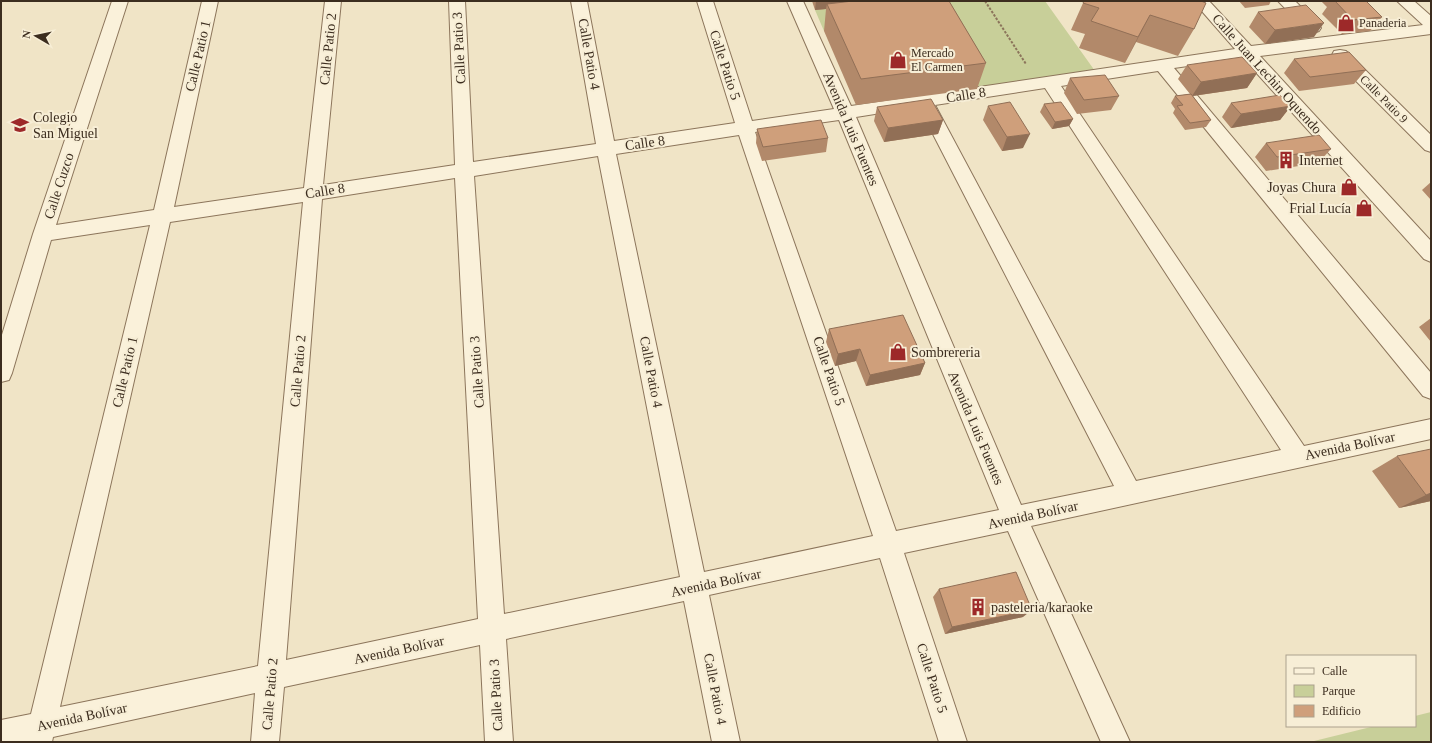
<svg xmlns="http://www.w3.org/2000/svg" width="1432" height="743" viewBox="0 0 1432 743" font-family="'Times New Roman',serif">
<style>
.green{fill:#c8cf99}
.lines{fill:none;stroke-linecap:round;stroke-linejoin:round}
.minor-casing{stroke:#8c755b;stroke-width:2}
.path{stroke:#8c755b;stroke-width:2;stroke-dasharray:2.5 1.5;stroke-linecap:butt}
.minor{fill:#faf1da;fill-rule:evenodd}
.wall{fill:#b2896a}
.shaded-wall{fill:#916f56}
.building{fill:#cf9f7b;stroke:#916f56}
.labels{text-anchor:middle;dominant-baseline:central;stroke-width:4;stroke-linejoin:round;paint-order:stroke}
.far-poi-label{font-size:12px;fill:#3c2d1f;stroke:#f7eed6;text-anchor:start}
.far-street-label{font-size:12px;fill:#3c2d1f;stroke:#f7eed6}
.street-label{font-size:14px;fill:#3c2d1f;stroke:#f7eed6}
.poi-label{font-size:14px;fill:#3c2d1f;stroke:#f7eed6;text-anchor:start}
</style>
<rect width="100%" height="100%" fill="#f0e4c6"/>
<path class="green" d="M883,1H1045L1095,71L977,89L936,17L824,31L815,10Z
M1431,712V742H1310L1375,726H1415V716Z"/>
<g class="lines">
<g class="minor-casing">
<path id="minor" d="M112,1H128L56,225L154,210L202,1H218L174,207L304,188L325,1H341L323,185L455,165L449,1H465L473,162L596,144L571,1H587L614,141L735,123L697,1H713L752,121L834,109L787,1H803L851,106L1235,49L1193,1H1209L1251,46L1423,25L1397,1H1414L1431,16V34L1260,56L1431,241V262L1424,259L1243,58L1174,68L1431,373V399L1423,396L1158,71L1061,86L1304,446L1431,419V439L1031,526L1130,742H1101L1008,531L904,553L967,742H939L880,558L709,595L740,742H712L684,601L506,639L513,742H485L480,645L284,687L279,742H251L255,693L53,737L52,742H1V720L31,714L150,225L51,240L12,373L9,380L1,382V338L33,234ZM1045,88L1281,450L1136,481L935,105ZM919,107L1114,486L1021,505L856,117ZM839,120L999,510L896,531L755,132ZM739,135L873,536L704,572L616,154ZM598,156L680,577L504,614L474,176ZM455,178L478,619L286,660L322,199ZM303,202L258,666L60,707L170,222Z
M1278,1H1295L1319,25L1321,28L1319,31L1313,33L1307,31Z
M1340,50L1346,51L1431,135V152L1425,150L1334,59L1332,55L1334,51Z"/>
</g>
<path class="path" d="M985,1L1026,64"/>
<use href="#minor" class="minor"/>
</g>
<path class="wall" d="M812,1H949L986,63L977,89L856,105L824,31L826,9L815,10Z
M1201,1L1194,29L1178,56L1136,42L1125,63L1079,48L1085,34L1071,30L1083,3Z
M1239,1H1271L1269,5L1245,8Z
M1321,1H1366L1382,17L1370,31L1342,34L1322,14L1327,7Z
M1258,12L1314,37L1265,44L1249,27Z
M1294,59L1366,70L1354,84L1299,91L1284,73Z
M1187,65L1257,73L1247,88L1193,96L1211,120L1206,127L1185,130L1173,113L1175,109L1171,103L1175,96L1190,94L1178,79Z
M1070,78L1119,96L1111,110L1077,114L1064,93Z
M1231,103L1291,106L1280,120L1231,128L1222,117Z
M1044,104L1073,119L1069,126L1052,129L1040,112Z
M988,106L1023,148L1002,151L983,120Z
M877,107L943,120L938,134L884,142L874,121Z
M757,129L828,138L826,152L762,161L756,143Z
M1266,143L1331,149L1318,163L1266,171L1255,157Z
M1431,182V200L1422,190Z
M1431,318V342L1419,327Z
M829,329L925,363L920,375L866,386L856,361L835,366L826,342Z
M1397,456L1431,501L1399,508L1372,471Z
M939,589L1023,617L945,634L933,597Z"/>
<path class="shaded-wall" d="M816,1H883L827,4L826,9L815,10Z
M1150,15L1136,42L1125,63L1138,37Z
M1324,23L1314,37L1265,44L1275,30Z
M1257,73L1247,88L1192,96L1201,82Z
M1291,106L1280,120L1231,128L1241,114Z
M1073,119L1069,126L1052,129L1055,122Z
M943,120L938,134L884,142L888,128Z
M1030,134L1023,148L1002,151L1007,137Z
M860,349L856,361L835,366L838,354Z
M925,363L920,375L866,386L870,375Z
M1431,493V501L1399,508L1426,495Z
M1032,610L1023,617L945,634L952,627Z"/>
<path class="building" d="M853,1H949L986,63L861,79L827,4Z
M1084,1H1201L1206,3L1194,29L1150,15L1138,37L1091,21L1099,8L1083,3Z
M1335,1H1366L1382,17L1353,20Z
M1306,5L1324,23L1275,30L1258,12Z
M1349,52L1366,70L1310,77L1294,59Z
M1242,57L1257,73L1201,82L1187,65Z
M1105,75L1119,96L1084,100L1070,78Z
M1191,94L1211,120L1190,123L1177,106L1183,105L1175,96Z
M1280,95L1291,106L1241,114L1231,103Z
M931,99L943,120L888,128L877,107Z
M1010,102L1030,134L1007,137L988,106Z
M1061,102L1073,119L1055,122L1044,104Z
M821,120L828,138L763,147L757,129Z
M1319,135L1331,149L1277,157L1266,143Z
M903,315L925,363L870,375L860,349L838,354L829,329Z
M1431,449V493L1426,495L1397,456Z
M1016,572L1032,610L952,627L939,589Z"/>
<defs>
<g id="shop-bare" transform="scale(1.38)"><path d="M-5-2.5h2.3a2.7 3.5 0 0 1 5.4 0H5L5.5 6h-11ZM-1.5-2.5h3a1.5 2.3 0 0 0-3 0Z" fill="#9d2929" stroke="#f7eed6" stroke-width="2.5" paint-order="stroke"/></g>
<g id="school-bare" transform="scale(1.38)"><path d="M0-5L7-2L0 1L-7-2ZM-4 1L0 2.5L4 1V4Q0 6-4 4Z" fill="#9d2929" stroke="#f7eed6" stroke-width="2.5" paint-order="stroke"/></g>
<g id="building-bare" transform="scale(1.38)"><path d="M-4-6H4V6H1V3H-1V6H-4ZM-2.5-4.3h1.7v1.8h-1.7ZM.8-4.3h1.7v1.8H.8ZM-2.5-1h1.7V.8h-1.7ZM.8-1h1.7V.8H.8Z" fill="#9d2929" stroke="#f7eed6" stroke-width="2.5" paint-order="stroke"/></g>
</defs>
<g fill-rule="evenodd">
<use href="#shop-bare" x="1346" y="23"/>
<use href="#shop-bare" x="898" y="60"/>
<use href="#school-bare" x="20" y="125"/>
<use href="#building-bare" x="1286" y="160"/>
<use href="#shop-bare" x="1349" y="187"/>
<use href="#shop-bare" x="1364" y="208"/>
<use href="#shop-bare" x="898" y="352"/>
<use href="#building-bare" x="978" y="607"/>
</g>
<g class="labels">
<g class="far-poi-label">
<text x="1359" y="23">Panaderia</text>
<text x="911" y="53">Mercado<tspan x="911" dy="14">El Carmen</tspan></text>
</g>
<g class="far-street-label">
<text transform="translate(1384 99) rotate(45)">Calle Patio 9</text>
</g>
<g class="street-label">
<text transform="translate(459 48) rotate(-93)">Calle Patio 3</text>
<text transform="translate(328 49) rotate(-84)">Calle Patio 2</text>
<text transform="translate(589 54) rotate(80)">Calle Patio 4</text>
<text transform="translate(198 56) rotate(-77)">Calle Patio 1</text>
<text transform="translate(725 65) rotate(72)">Calle Patio 5</text>
<text transform="translate(1267 74) rotate(48)">Calle Juan Lechin Oquendo</text>
<text transform="translate(966 95) rotate(-9)">Calle 8</text>
<text transform="translate(851 129) rotate(67)">Avenida Luis Fuentes</text>
<text transform="translate(645 143) rotate(-8)">Calle 8</text>
<text transform="translate(59 186) rotate(-72)">Calle Cuzco</text>
<text transform="translate(325 191) rotate(-9)">Calle 8</text>
<text transform="translate(298 371) rotate(-85)">Calle Patio 2</text>
<text transform="translate(829 371) rotate(71)">Calle Patio 5</text>
<text transform="translate(125 372) rotate(-77)">Calle Patio 1</text>
<text transform="translate(477 372) rotate(-94)">Calle Patio 3</text>
<text transform="translate(651 372) rotate(79)">Calle Patio 4</text>
<text transform="translate(976 428) rotate(67)">Avenida Luis Fuentes</text>
<text transform="translate(1350 446) rotate(-12)">Avenida Bolívar</text>
<text transform="translate(1033 515) rotate(-12)">Avenida Bolívar</text>
<text transform="translate(716 583) rotate(-12)">Avenida Bolívar</text>
<text transform="translate(399 650) rotate(-12)">Avenida Bolívar</text>
<text transform="translate(932 678) rotate(72)">Calle Patio 5</text>
<text transform="translate(715 689) rotate(79)">Calle Patio 4</text>
<text transform="translate(270 694) rotate(-85)">Calle Patio 2</text>
<text transform="translate(496 695) rotate(-93)">Calle Patio 3</text>
<text transform="translate(82 717) rotate(-12)">Avenida Bolívar</text>
</g>
<g class="poi-label">
<text x="33" y="117">Colegio<tspan x="33" dy="16">San Miguel</tspan></text>
<text x="1299" y="160">Internet</text>
<text x="1336" y="187" text-anchor="end">Joyas Chura</text>
<text x="1351" y="208" text-anchor="end">Frial Lucía</text>
<text x="911" y="352">Sombrereria</text>
<text x="991" y="607">pasteleria/karaoke</text>
</g>
</g>
<rect width="1432" height="743" fill="none" stroke="#3c2d1f" stroke-width="4"/>
<rect x="1286" y="655" width="130" height="72" fill="#f7eed6" stroke="#aca18d"/>
<rect x="1294" y="668" width="20" height="6" fill="#faf1da" stroke="#aca18d"/>
<text x="1322" y="675" font-size="12" fill="#3c2d1f">Calle</text>
<rect x="1294" y="685" width="20" height="12" fill="#c8cf99" stroke="#aca18d"/>
<text x="1322" y="695" font-size="12" fill="#3c2d1f">Parque</text>
<rect x="1294" y="705" width="20" height="12" fill="#cf9f7b" stroke="#aca18d"/>
<text x="1322" y="715" font-size="12" fill="#3c2d1f">Edificio</text>
<g transform="translate(36 36) rotate(279)" stroke="#f7eed6" stroke-width="3" paint-order="stroke">
<path d="M0-3L7 15L0 10L-7 15Z" fill="#3c2d1f"/>
<text y="-6" font-size="11" font-weight="bold" text-anchor="middle" fill="#3c2d1f">N</text>
</g>
</svg>
